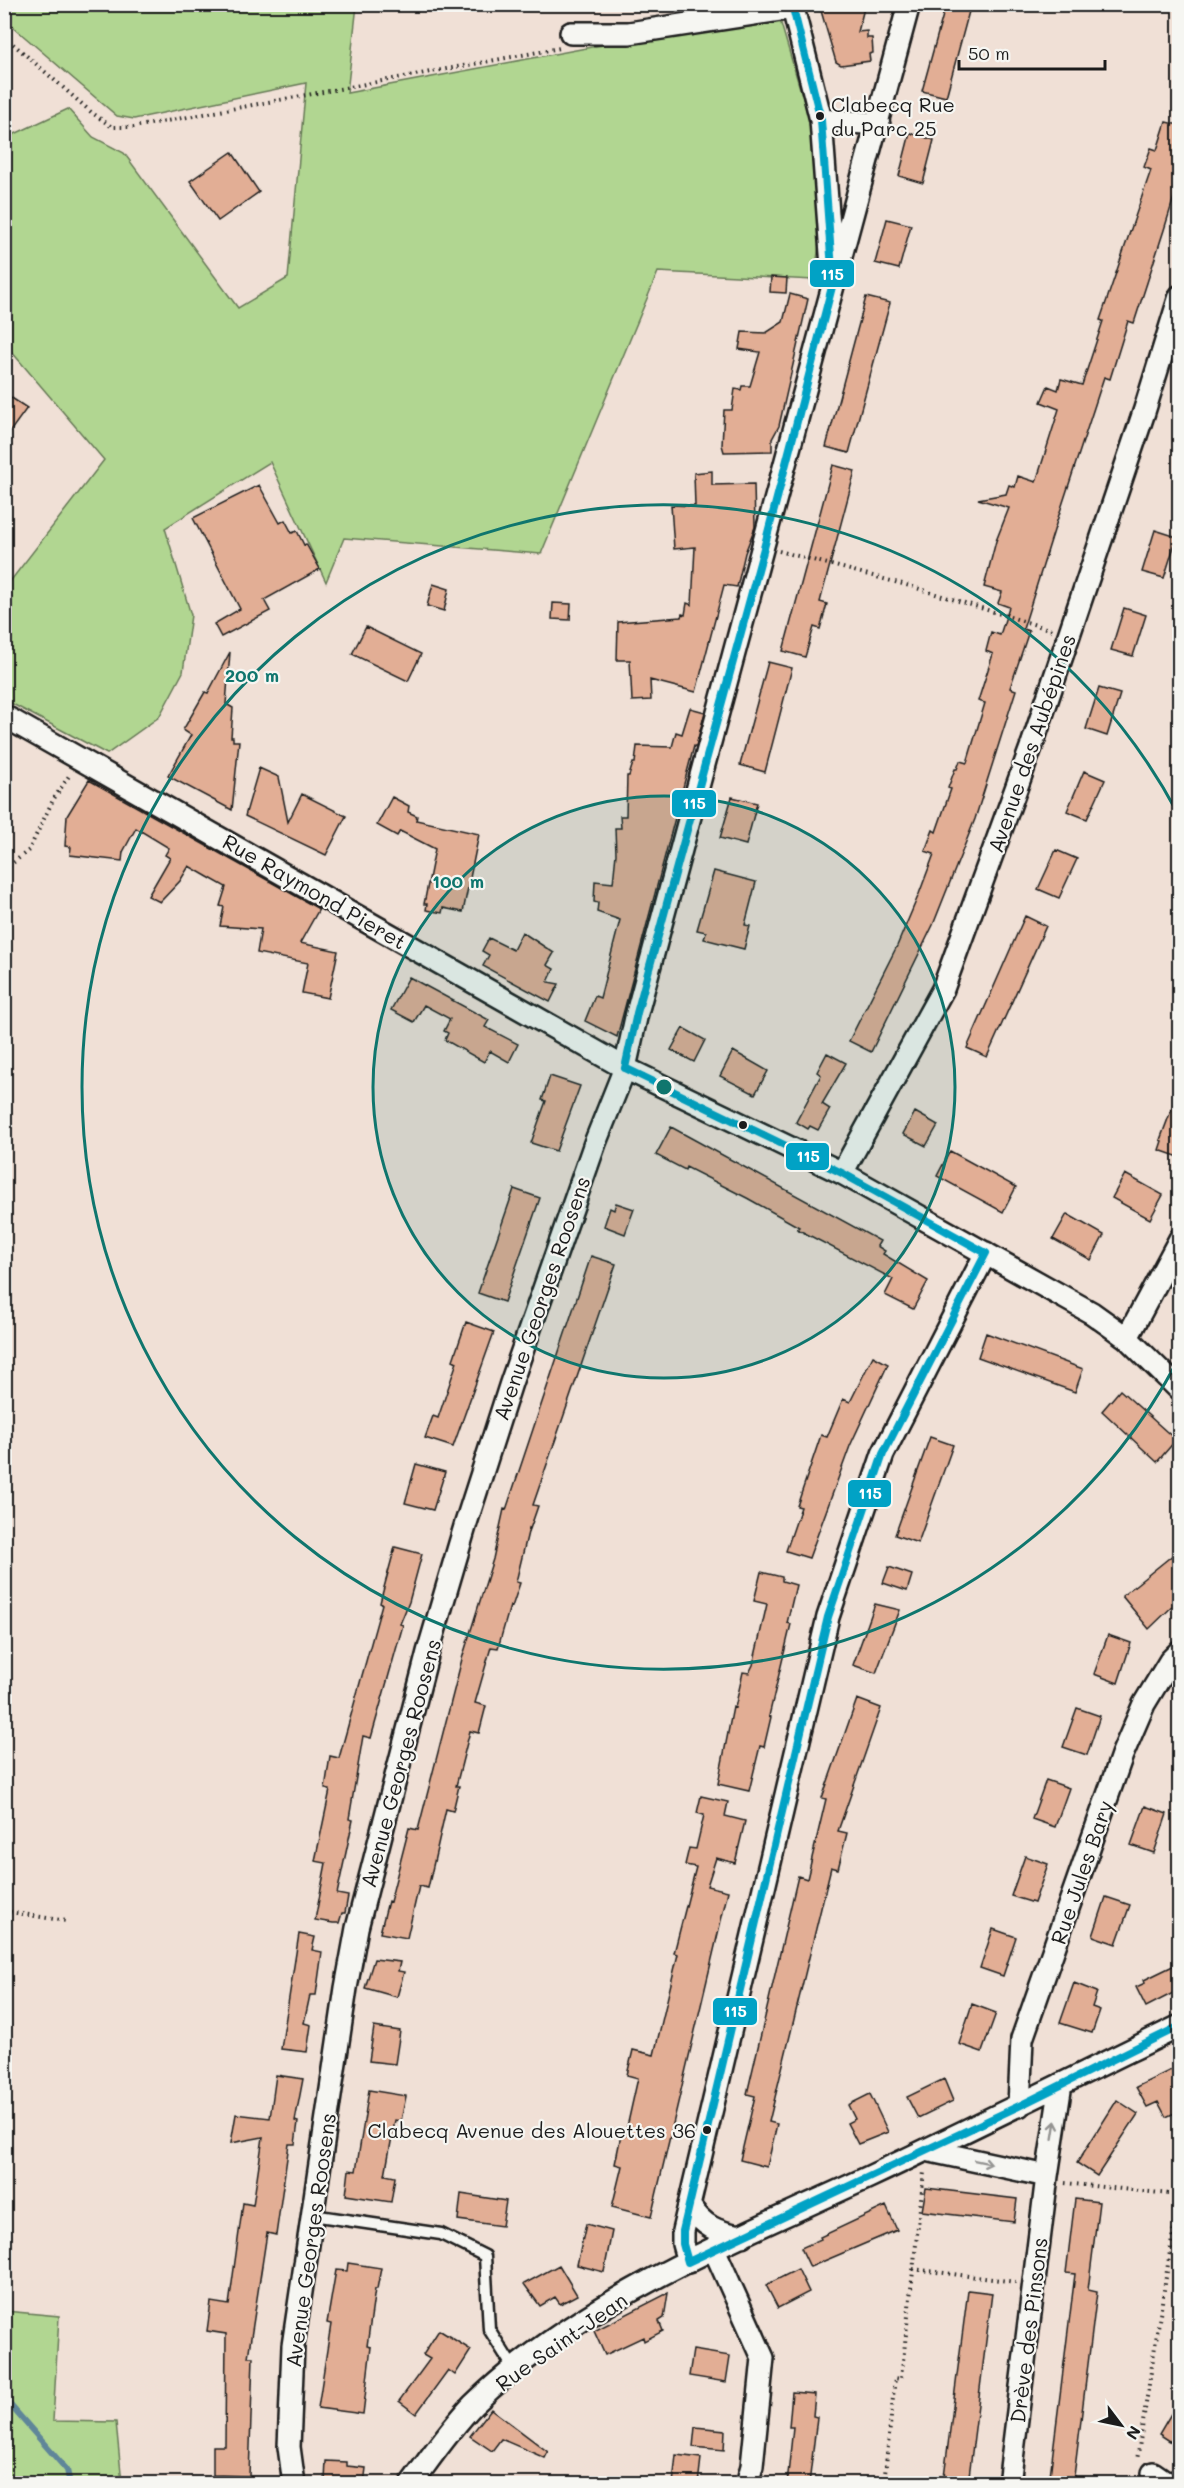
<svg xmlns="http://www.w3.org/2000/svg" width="1184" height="2488" viewBox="0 0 1184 2488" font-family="Mali,sans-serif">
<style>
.green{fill:#b1d691;stroke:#667956;stroke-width:1.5}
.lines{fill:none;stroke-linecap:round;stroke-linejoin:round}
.stream{stroke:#5f8699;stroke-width:6}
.building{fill:#e2ae95;stroke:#1c1c1c;stroke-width:1.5}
.service-casing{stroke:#1c1c1c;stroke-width:15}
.minor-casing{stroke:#1c1c1c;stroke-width:26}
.path{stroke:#1c1c1c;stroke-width:4;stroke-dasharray:1.5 4.5;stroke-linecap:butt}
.service{stroke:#f6f6f2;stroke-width:10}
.minor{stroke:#f6f6f2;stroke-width:21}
.bus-1-casing{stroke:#f6f6f2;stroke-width:12}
.bus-1{stroke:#01a2c5;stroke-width:8}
.oneway{stroke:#949492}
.ring{fill:none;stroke:#0f766e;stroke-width:3}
.bus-dot{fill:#1c1c1c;stroke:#f6f6f2;stroke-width:2}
.labels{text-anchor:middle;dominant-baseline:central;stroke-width:4.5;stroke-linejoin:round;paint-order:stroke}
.bus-label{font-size:20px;fill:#1c1c1c;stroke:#f6f6f2;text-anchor:start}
.street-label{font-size:21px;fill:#1c1c1c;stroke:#f6f6f2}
.centre{fill:#0f766e;stroke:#f6f6f2;stroke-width:3}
.ring-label{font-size:18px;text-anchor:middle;font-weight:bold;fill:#0f766e;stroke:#f6f6f2;stroke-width:4.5;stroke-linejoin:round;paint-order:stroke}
.line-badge{stroke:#f6f6f2;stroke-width:2}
.badge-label{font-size:16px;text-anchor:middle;font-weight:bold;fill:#fff}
</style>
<rect width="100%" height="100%" fill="#f0e0d6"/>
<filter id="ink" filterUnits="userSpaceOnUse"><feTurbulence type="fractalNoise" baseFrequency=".0167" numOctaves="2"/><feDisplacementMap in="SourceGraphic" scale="12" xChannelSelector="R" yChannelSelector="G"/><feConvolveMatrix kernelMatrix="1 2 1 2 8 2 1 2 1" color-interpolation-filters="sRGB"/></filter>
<g filter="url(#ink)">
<path class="green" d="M5,5H357L347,93L597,46L780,20L811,126L822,224L814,280L658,272L541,554L344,538L326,582L270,462L165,528L191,615L183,672L159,717L107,754L5,700V588L104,460L5,344L4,139L68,109L93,137L124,153L238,308L288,278L306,83L134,119L117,116L5,20Z
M5,2311L59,2316L53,2421L116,2422L122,2483H5Z"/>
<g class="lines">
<path class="stream" d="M4,2398L67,2470L70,2484"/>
</g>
<path class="building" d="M819,4H865L858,32L867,31V38H872L873,53L869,54L870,61L841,65L836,62Z
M946,4H971L946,97L922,91Z
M1166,122L1179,125V181L1164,230L1134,323L1128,321L1110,379L1104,377L1056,524L1023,629L1029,631L1010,688L1016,690L975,819L933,925L871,1052L849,1041L897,946L919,894L934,854L925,851L933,830L936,832L951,789L948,788L955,769H957L960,761L967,763L985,703L978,701L993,654L986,651L991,632L1000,635L1009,607L998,603L1002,592L984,587L996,541L1009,508L978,499L1006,494L1009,485L1015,487L1018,476L1036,482L1059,409L1041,402L1048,386L1058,390L1061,379L1082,385L1103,321L1100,320L1151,170L1144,167L1151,148L1157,150Z
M910,133L934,140L923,183L899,176Z
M232,152L259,192L218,221L190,181Z
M887,219L911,225L899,269L875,263Z
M771,277L787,278L786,293L770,292Z
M790,294L808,299L779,426L772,439V451L724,452L722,445L724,410H732L735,389L741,390L742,386H750L760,352L739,349L742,332L766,333L783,322Z
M866,297L890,303L849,453L826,447Z
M4,393L27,408L4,440Z
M833,465L855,471L820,602L827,604L820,629L814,627L805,657L783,651Z
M712,471V485L754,484L755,527L745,553L737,587L724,585L696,692L650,680L651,700L632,701L630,660H617L618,622L681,617L682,614L685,615L687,603L692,605L695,547L674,549L671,505L695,506L694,473Z
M259,485L280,523L285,520L292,533L297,531L304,545L306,544L320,569L264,600L270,611L221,637L214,624L240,609L193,518Z
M1155,530L1177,537L1164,578L1142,572Z
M433,584L449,589L444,611L427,606Z
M553,603L571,604L570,620L552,619Z
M1124,608L1146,615L1133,656L1111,650Z
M366,627L421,654L408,681L352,654Z
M230,652L226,704L233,708L231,737H233V741H239L232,810L168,776L191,735L183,730L205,692L208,693Z
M768,662L792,668L765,772L740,765Z
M1099,688L1120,694L1107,736L1086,729Z
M690,708L705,712L696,746H694L617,1037L585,1021L595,996L600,998L620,920L597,912L598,903L594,902L595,881L613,883L616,854L615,828H621L620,816H626L627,776H629L633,763H635L637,746L672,747L676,732L682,734Z
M259,768L279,777L288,822L302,794L346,816L326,855L245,816Z
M1084,771L1105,780L1087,819L1067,811Z
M89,780L319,909L300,943L338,951L328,998L302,993L308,963L257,953L261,929L220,926L224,907L220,906L226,887L208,877L189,866L180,881L160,902L148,896L170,858L165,855L169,848L136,828L123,852L122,861L70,855L71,847L65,846L67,816Z
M392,797L409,806L408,812L417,816L416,820L479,834L463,912L443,908L442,913L426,910L427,904H424L435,849L400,831L397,836L377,825Z
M732,797L757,803L746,845L720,838Z
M1056,850L1077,859L1059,898L1038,889Z
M714,871L756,882L745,925L750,926L744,949L704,939L706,932L697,930Z
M1025,916L1046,926L987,1057L967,1048Z
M522,932L554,953L547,965L554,969L548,982L559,984L550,1002L483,966L489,955L482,951L489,938L513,950Z
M409,977L489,1020L485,1027L518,1044L509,1062L490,1051L484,1062L445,1040L448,1033L444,1031L450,1019L424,1005L414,1022L391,1010Z
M683,1028L705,1040L694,1062L671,1050Z
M733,1051L768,1071L755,1094L720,1076Z
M827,1053L846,1063L822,1104L830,1109L818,1130L810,1126L808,1129L796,1122L821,1075L817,1072Z
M550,1076L580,1086L556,1151L531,1143L546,1101L542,1100Z
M1178,1092H1179V1157L1159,1150L1162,1141L1160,1140Z
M915,1112L938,1125L926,1146L903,1134Z
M671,1127L880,1241L877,1246L885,1251L883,1254L928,1281L913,1309L885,1295L893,1279L797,1229L799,1227L747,1198L686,1167L685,1170L656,1155Z
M950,1151L1016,1187L1003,1212L937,1176Z
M1125,1174L1163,1195L1150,1219L1112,1198Z
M514,1189L540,1198L504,1302L478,1293Z
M616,1203L634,1209L625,1234L604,1226L610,1208L614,1210Z
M1067,1214L1104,1235L1091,1260L1053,1239Z
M591,1256L616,1264L533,1505L538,1506L530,1529L529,1528L516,1582L520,1583L512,1607L510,1606L498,1648L491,1647L475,1703L486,1706L479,1733L470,1731L456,1786H459L453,1811L446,1809L428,1888L419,1886L407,1938L380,1933L388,1901L390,1902L409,1828L418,1830L462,1659L493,1559L504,1509L506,1510L513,1489Z
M466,1322L494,1332L453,1447L425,1438L433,1416L438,1418L457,1362L453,1360Z
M986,1333L1083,1369L1075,1392L978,1357Z
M873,1356L888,1364L850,1446L809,1558L786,1551L801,1507L797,1506L821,1435L827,1437L843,1399L850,1402Z
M1120,1390L1176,1440L1157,1462L1102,1411Z
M930,1437L953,1445L918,1543L895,1535Z
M416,1464L445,1472L433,1510L405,1503Z
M395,1547L422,1554L409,1602L400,1624L403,1625L371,1738L363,1736L349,1819L353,1820L337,1894L348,1896L345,1913H342L339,1923H333L315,1920L326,1863L315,1861L330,1790L325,1789L330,1756L339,1758L382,1604L380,1603L382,1595Z
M1179,1550V1600L1149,1629L1122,1596Z
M889,1567L912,1575L907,1591L883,1583Z
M761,1572L782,1577V1581L796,1585L787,1623L791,1624L769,1716L771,1717L764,1747L760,1746L749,1791L718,1784L733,1707L735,1708L743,1672L749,1673L753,1665L767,1604L754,1601Z
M875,1604L900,1610L876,1673L853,1665Z
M1108,1635L1131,1643L1118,1683L1094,1674Z
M857,1699L881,1708L838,1831L847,1833L838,1869L831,1867L769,2122L777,2124L767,2167L740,2160L755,2096L747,2094L798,1876L807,1879L826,1799L822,1798Z
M1077,1708L1100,1716L1087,1755L1063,1747Z
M1046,1780L1069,1788L1055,1827L1032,1819Z
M701,1796L728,1802L725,1816L745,1821L735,1863L716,1858L707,1886L728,1891L651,2217L612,2207L622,2166L615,2164L621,2135L625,2136L638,2078L627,2075L633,2050L654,2055L678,1954L674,1953L696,1867L685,1865L689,1848L696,1849L704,1815L697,1813Z
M1145,1806L1167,1814L1154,1853L1131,1845Z
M1025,1856L1048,1864L1034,1903L1011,1896Z
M1106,1897L1130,1905L1116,1944L1093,1936Z
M993,1929L1016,1937L1003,1976L980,1968Z
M299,1934L315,1937L312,1950L322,1952L316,1995H310L304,2023L311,2025L307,2052L281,2049Z
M374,1959L400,1962L398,1971L404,1972L397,1997L365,1988Z
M1179,1963V1990L1146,2007L1136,1987L1145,1983L1144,1980Z
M1074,1983L1097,1992L1092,2007L1100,2010L1092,2033L1060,2023Z
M972,2004L996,2013L982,2052L959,2044Z
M374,2027L400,2031L395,2064L369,2061Z
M1179,2066V2111L1166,2117L1158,2102L1147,2107L1136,2087Z
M276,2075L303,2079L295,2121L298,2122L295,2144H289L276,2235L267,2233L248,2357H253L249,2476L213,2475V2446H225L226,2334L207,2331L211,2302L229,2305L243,2203L253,2205L263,2137L231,2143L236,2114L270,2118Z
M944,2079L953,2101L918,2118L907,2097Z
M369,2090L406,2096L401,2121L395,2120L385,2175L395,2177L391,2202L346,2195L349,2170L356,2171Z
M870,2094L888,2132L858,2144L847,2123L855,2119L848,2105Z
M1117,2100L1138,2114L1097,2176L1077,2163Z
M926,2188L1017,2199L1014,2222L922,2211Z
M461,2194L506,2201L502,2226L458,2220Z
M1075,2199L1099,2202L1088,2290L1097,2292L1073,2484H1049L1075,2274L1066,2273Z
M886,2206L897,2230L810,2267L801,2248L821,2239L820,2237Z
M586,2224L612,2231L604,2272L577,2265Z
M348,2263L381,2268L377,2289H375L367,2346L371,2347L363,2414L318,2408L331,2324L327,2323L336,2270L347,2271Z
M559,2265L577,2295L560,2304L555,2297L540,2306L524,2284Z
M798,2269L809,2292L778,2308L766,2285Z
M968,2290L992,2293L968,2484H943Z
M668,2293L664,2318L659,2321L663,2331L644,2341L643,2337L605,2355L594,2331Z
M439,2330L471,2350L455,2375L448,2370L416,2414L399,2401L430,2359L423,2355Z
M693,2350L730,2356L726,2382L689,2376Z
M792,2392L815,2394L813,2416L817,2417L809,2484H787L793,2427H789Z
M1179,2400V2447L1159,2434Z
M491,2409L548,2452L545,2458L501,2439L492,2451L470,2436Z
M695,2427L725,2430L724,2450L693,2447Z
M676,2455L701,2458L698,2484H673Z
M326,2461L347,2462V2466L366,2468L364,2484H333V2482L325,2481Z"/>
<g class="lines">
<g class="service-casing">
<path id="service" d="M312,2215L441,2234L485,2256L489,2329L514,2369"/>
</g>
<g class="minor-casing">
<path id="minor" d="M792,4L821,120L832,267
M571,33H629L793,8
M821,120L879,124
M4,716L625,1068L842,1173L1092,1313L1127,1338L1180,1390
M842,1173L943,989L1033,742L1144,412L1180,296
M1127,1338L1180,1239
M1019,2106L1022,2039L1122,1755L1144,1704L1170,1661L1180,1651
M926,2150L1047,2176
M689,2205C703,2226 717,2233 742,2236
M714,2249L763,2358L752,2466L747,2484
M688,2262L683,2244V2231L828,1617L883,1454L986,1253
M1153,2473L1169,2484
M294,2484L289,2447L293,2346L346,1988L357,1928L428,1652L466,1523L511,1383L595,1143L625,1068L637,1013L909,4
M411,2484C431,2457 450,2429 473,2405C580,2300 735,2239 869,2177C973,2128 1076,2077 1180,2026
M1009,2484L1047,2176L1061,2084"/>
</g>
<path class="path" d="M4,36L91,112L112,127H134L560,48
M779,551L910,586L1052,630
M4,870L29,850L53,800L69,776
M4,1911L66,1921
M1065,2183L1179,2195L1137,2460
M913,2269L1016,2282
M884,2484L895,2378L901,2379L924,2172"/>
<use href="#service" class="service"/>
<use href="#minor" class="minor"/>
<g class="bus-1-casing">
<path id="bus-1" d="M625,1068L637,1013L764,548L833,283L821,120L792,4
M625,1068L842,1173L986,1253
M986,1253L883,1454L828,1617L683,2231V2244L688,2262L1019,2106L1180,2026"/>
</g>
<use href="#bus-1" class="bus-1"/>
</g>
<defs><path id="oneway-shaft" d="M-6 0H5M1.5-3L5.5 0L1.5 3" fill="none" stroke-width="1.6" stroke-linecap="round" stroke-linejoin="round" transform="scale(1.5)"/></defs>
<g class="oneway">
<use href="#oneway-shaft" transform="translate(1054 2130) rotate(-81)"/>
<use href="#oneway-shaft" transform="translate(983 2162) rotate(12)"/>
</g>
</g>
<circle cx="664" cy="1087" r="291" fill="#0f766e" fill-opacity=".12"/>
<g class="ring">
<circle cx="664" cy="1087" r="291"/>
<path d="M1178 1360A582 582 0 1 1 1178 814"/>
</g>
<g class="bus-dot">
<circle cx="820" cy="116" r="5"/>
<circle cx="743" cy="1125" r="5"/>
<circle cx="707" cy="2130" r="5"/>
</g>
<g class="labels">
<g class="bus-label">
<text x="831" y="104">Clabecq Rue<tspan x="831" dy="24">du Parc 25</tspan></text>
<text x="696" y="2130" text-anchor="end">Clabecq Avenue des Alouettes 36</text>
</g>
<g class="street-label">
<text transform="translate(1031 743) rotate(-71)">Avenue des Aubépines</text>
<text transform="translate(315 891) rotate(30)">Rue Raymond Pieret</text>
<text transform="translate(541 1298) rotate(-71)">Avenue Georges Roosens</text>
<text transform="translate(400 1763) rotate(-75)">Avenue Georges Roosens</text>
<text transform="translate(1081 1872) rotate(-71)">Rue Jules Bary</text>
<text transform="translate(310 2240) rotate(-82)">Avenue Georges Roosens</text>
<text transform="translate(1028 2330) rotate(-83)">Drève des Pinsons</text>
<text transform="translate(561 2341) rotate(-35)">Rue Saint-Jean</text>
</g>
</g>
<circle cx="664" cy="1087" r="9" class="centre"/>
<g class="ring-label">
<text x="252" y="682">200 m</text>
<text x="458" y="888">100 m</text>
</g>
<g class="line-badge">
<rect x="809" y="259" width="46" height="29" rx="6" fill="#01a2c5"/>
<rect x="671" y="789" width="46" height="29" rx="6" fill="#01a2c5"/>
<rect x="785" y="1142" width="45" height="29" rx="6" fill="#01a2c5"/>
<rect x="847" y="1479" width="45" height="29" rx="6" fill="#01a2c5"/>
<rect x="712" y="1997" width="46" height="29" rx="6" fill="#01a2c5"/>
</g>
<g class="badge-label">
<text x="832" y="280">115</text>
<text x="694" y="809">115</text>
<text x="808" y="1162">115</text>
<text x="870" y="1499">115</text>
<text x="735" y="2017">115</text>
</g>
<rect width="1184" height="2488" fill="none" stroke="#f6f6f2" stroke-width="24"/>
<rect x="12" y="12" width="1160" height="2464" fill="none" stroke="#1c1c1c" stroke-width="2" filter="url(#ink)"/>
<g transform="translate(1121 2425) rotate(122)" stroke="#f6f6f2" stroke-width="4.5" paint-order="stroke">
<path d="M0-4.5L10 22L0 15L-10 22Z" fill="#1c1c1c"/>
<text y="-9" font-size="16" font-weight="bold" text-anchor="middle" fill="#1c1c1c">N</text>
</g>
<path d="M959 60v9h146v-9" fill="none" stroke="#1c1c1c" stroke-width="3"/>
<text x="968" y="60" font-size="18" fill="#1c1c1c" stroke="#f6f6f2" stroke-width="4.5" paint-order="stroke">50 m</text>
</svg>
